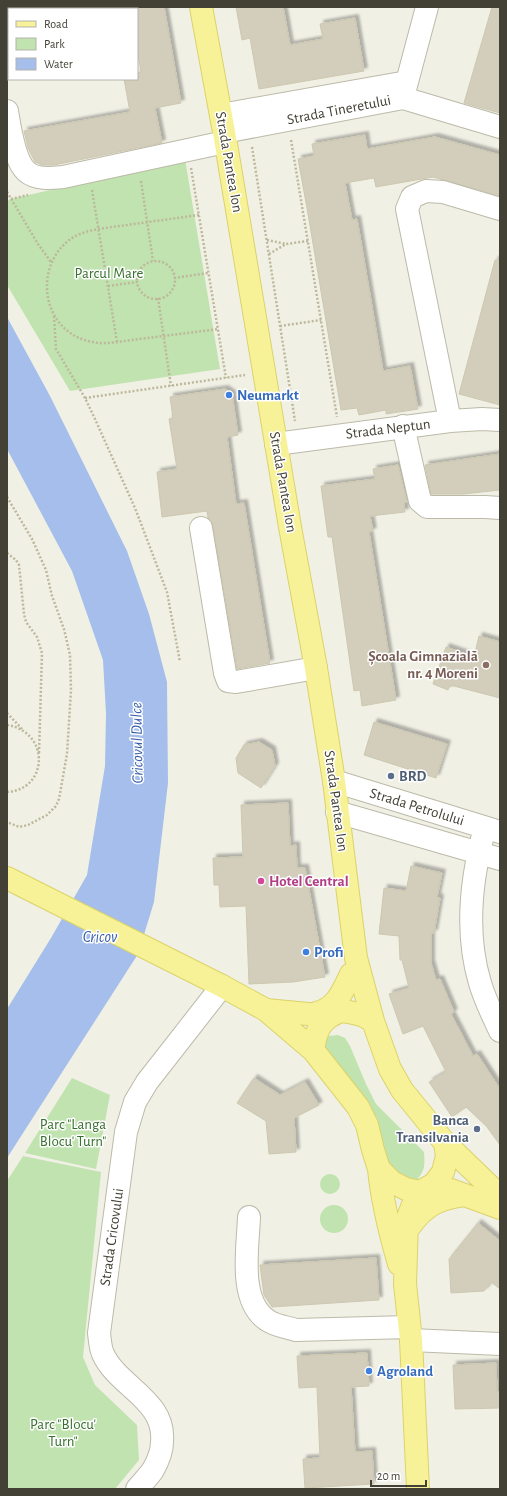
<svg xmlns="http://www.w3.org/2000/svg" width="507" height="1496" viewBox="0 0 507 1496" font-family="'Alegreya Sans',sans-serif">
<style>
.green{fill:#c0e3b0}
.water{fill:#a5beeb}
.building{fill:#d2cebb;stroke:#ccc8af;filter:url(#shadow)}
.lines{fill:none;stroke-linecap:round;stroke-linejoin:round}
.minor-casing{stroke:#bcbaa8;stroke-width:24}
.major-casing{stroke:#dbd369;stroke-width:24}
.path{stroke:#bdb89b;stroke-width:2.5;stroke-dasharray:2 2;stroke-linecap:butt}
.minor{stroke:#fff;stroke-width:22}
.major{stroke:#f7f298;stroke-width:22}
.shop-dot{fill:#3f7fe0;stroke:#fff;stroke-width:1.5}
.education-dot{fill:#8d6e63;stroke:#fff;stroke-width:1.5}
.service-dot{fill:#5c6f8a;stroke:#fff;stroke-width:1.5}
.hotel-dot{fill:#d1479c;stroke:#fff;stroke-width:1.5}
.labels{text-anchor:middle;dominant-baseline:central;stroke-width:3;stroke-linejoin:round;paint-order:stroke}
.street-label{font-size:15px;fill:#434135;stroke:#fff}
.park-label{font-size:15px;fill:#37712d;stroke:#fff}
.shop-label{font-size:15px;font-weight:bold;fill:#366cbe;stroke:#fff;text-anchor:start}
.education-label{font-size:15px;font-weight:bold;fill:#785e54;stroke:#fff;text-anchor:end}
.service-label{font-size:15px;font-weight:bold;fill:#4e5e75;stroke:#fff;text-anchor:start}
.hotel-label{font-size:15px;font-weight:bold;fill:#b23c85;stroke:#fff;text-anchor:start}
.water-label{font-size:16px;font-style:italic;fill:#365ea7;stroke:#fff}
</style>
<defs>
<filter id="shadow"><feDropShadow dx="3.5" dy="-3.5" stdDeviation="1" flood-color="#0004"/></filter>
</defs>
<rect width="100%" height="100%" fill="#f1f0e5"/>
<path class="green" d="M185,159L220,369L70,391L7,285V201L11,199Z
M338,1035L345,1038L350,1046L366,1084L376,1104L424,1152C425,1166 425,1171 415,1182L396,1180L322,1053L324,1039L328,1036Z
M72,1078L110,1095L96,1169L25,1153Z
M23,1156L101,1172L83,1357L95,1385L137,1425L139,1460L115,1489H7V1181Z
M320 1184a10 10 0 1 1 20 0a10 10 0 1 1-20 0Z
M320 1219a14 14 0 1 1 28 0a14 14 0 1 1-28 0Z"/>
<path class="water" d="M7,317L50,396L127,551L149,614L167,682L168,783L154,902L138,954L7,1158V1009L51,938L87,875L105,766L106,713L103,660L72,571L7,449Z"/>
<path class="building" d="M137,7H164L181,103L155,108L162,143L54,165H42L35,162L28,148L24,131L130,112L124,79H137V73L141,72L137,49Z
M236,7H283L290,45L323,39L320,24L355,18L364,71L259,89L250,38L242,40Z
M492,7H500V113L464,103Z
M365,135L367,149L435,137L500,155V196L433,177L376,187L374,178L345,183L352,220L357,219L383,371L410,366L418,409L386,414V410L359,415L357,408L341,410L307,208L298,159L314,156L312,144Z
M495,260H500V405L459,394Z
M225,389L232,394L238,435L227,437L236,504L244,503L270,663L237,669L213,526L211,520L208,518L207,511L162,517L157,472L177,469L169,419L173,418L170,397Z
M500,454V490L464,494H431L425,465Z
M398,465L407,502L404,503L405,512L370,516L373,531L369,532L396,700L362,706L360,690L354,691L332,537H328L321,486L375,479L373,469Z
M479,636L500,642V698L450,685L448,690L433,684L446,647L474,657Z
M374,722L447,744L436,778L364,755Z
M259,742L272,750L275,766L261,788L238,773L236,758L244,745Z
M288,803L290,846L296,845L297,868H305L325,977L293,982L249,984L246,906L220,907L219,885H214L213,858L243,857L241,805Z
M411,866L442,873L437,897L440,898L434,933H431V963L436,980L440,979L454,1012L451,1014L473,1056L477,1054L500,1089V1145L487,1127L466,1107L452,1117L429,1082L446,1072L423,1026L403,1034L389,994L409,988L402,960H400L399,936L379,934L384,888L406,891Z
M254,1078L280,1095L305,1082L319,1105L294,1118L296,1152L269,1154L266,1121L237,1103Z
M478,1223L500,1241V1289L491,1282L484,1291L451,1293L449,1259Z
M376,1258L379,1300L272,1307L264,1295L260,1265Z
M367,1353L369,1386L351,1387L355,1452L372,1451L374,1484L305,1488L303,1459L320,1458L317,1387L299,1388L297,1356Z
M496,1363L497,1392H500V1408L455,1409L453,1365Z"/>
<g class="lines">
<g class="minor-casing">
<path id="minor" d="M403,97L427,7
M7,111C10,128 14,161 27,172C37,180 52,178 63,177L225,142
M221,115L407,82
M224,132L403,98L500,127
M450,421L407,209L412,197L426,191L443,192L500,209
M403,426L420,501L427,507H485L500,508
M276,444L450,421L482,419L500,420
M201,528L225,673L228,681L236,682L316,668
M334,781L500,832
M337,812L500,859
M485,828C471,878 465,933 480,983C485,1000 493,1016 500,1031
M249,1217C248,1248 238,1300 267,1320C275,1326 287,1327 296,1330L409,1327
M411,1340L500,1344
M137,1489C142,1483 148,1477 153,1470C158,1461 162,1452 162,1442C166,1400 118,1387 103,1354C100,1347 100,1340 99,1333L126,1132L135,1102L147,1082L222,986"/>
</g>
<g class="major-casing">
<path id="major" d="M201,7L224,132L290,527L316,668L334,781L356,958L373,1021
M7,878L222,986L266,1010L313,1050
M266,1010L329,1016
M341,1011L349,1012L362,1015L373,1021L390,1069L402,1090L445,1143L447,1156L443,1172L434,1184L420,1192L406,1189L392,1182L379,1169L373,1150L367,1125L358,1107L313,1050C316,1030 320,1019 341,1011Z
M316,1013C336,1009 343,991 351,974
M445,1143L500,1196
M379,1169C382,1202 390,1233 399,1264
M451,1190L500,1208
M410,1226C426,1204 439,1199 465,1195
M418,1489L411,1340L405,1284L407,1220L412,1207L420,1192"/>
</g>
<path class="path" d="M291,140L337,417
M252,147L295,421
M191,168L226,378
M141,181L153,261
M92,190L117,342
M7,192L38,244L51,262
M11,199L28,195
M199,215L98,229C89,231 80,233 72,238C31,266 42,334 93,342C101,344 109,343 117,342L218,329
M267,240L286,244
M269,254L286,244L308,241
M137 280a19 19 0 1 1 38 0a19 19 0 1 1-38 0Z
M174,278L208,273
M108,286L137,282
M158,298L171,386
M54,316L56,349L85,398L95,419L135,508L167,592L180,662
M280,326L321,320
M85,398L245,375
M7,497L32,539L46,570L52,596L64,629L70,655L71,690L67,754L59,799L56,806L47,815L28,825L19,827L7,822
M7,553L16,560L19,565L24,614L26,622L37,637L42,653L39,753
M7,713L22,729
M7,725C51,732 48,790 7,792"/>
<use href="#minor" class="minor"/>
<use href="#major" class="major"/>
</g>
<g class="shop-dot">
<circle cx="229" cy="395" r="4"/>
<circle cx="306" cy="952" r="4"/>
<circle cx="369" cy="1371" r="4"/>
</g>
<circle class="education-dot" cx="486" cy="665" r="4"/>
<g class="service-dot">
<circle cx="391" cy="776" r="4"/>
<circle cx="477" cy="1129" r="4"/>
</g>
<circle class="hotel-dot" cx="261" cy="881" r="4"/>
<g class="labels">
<g class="street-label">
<text transform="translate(339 110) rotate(-11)">Strada Tineretului</text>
<text transform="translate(229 162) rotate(80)">Strada Pantea Ion</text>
<text transform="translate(388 429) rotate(-7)">Strada Neptun</text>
<text transform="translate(283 482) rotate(80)">Strada Pantea Ion</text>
<text transform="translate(336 801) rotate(82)">Strada Pantea Ion</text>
<text transform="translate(417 807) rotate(17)">Strada Petrolului</text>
<text transform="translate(112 1237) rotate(-82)">Strada Cricovului</text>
</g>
<g class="park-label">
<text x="109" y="273">Parcul Mare</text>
<text x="73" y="1124">Parc "Langa<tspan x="73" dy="17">Blocu' Turn"</tspan></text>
<text x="63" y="1424">Parc "Blocu'<tspan x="63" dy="17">Turn"</tspan></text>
</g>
<g class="shop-label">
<text x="237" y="395">Neumarkt</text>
<text x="314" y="952">Profi</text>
<text x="377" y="1371">Agroland</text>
</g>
<g class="education-label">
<text x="478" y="656">Școala Gimnazială<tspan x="478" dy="17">nr. 4 Moreni</tspan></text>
</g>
<g class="service-label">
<text x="399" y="776">BRD</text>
<text x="469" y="1120" text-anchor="end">Banca<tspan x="469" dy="17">Transilvania</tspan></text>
</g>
<g class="hotel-label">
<text x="269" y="881">Hotel Central</text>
</g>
<g class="water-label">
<text transform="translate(137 743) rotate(-91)">Cricovul Dulce</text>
<text x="100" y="937">Cricov</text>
</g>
</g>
<rect width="507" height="1496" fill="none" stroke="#434135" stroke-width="16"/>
<rect x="8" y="8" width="130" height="72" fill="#ffffff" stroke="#b4b3ae"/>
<rect x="16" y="21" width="20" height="6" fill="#f7f298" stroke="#b4b3ae"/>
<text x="44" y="28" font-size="12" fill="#434135">Road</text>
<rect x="16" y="38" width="20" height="12" fill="#c0e3b0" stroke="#b4b3ae"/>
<text x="44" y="48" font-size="12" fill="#434135">Park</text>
<rect x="16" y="58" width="20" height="12" fill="#a5beeb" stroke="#b4b3ae"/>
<text x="44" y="68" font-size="12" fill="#434135">Water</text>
<path d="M371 1480v6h55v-6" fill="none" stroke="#434135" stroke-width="2"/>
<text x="377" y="1480" font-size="12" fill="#434135" stroke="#ffffff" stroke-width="3" paint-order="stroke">20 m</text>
</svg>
